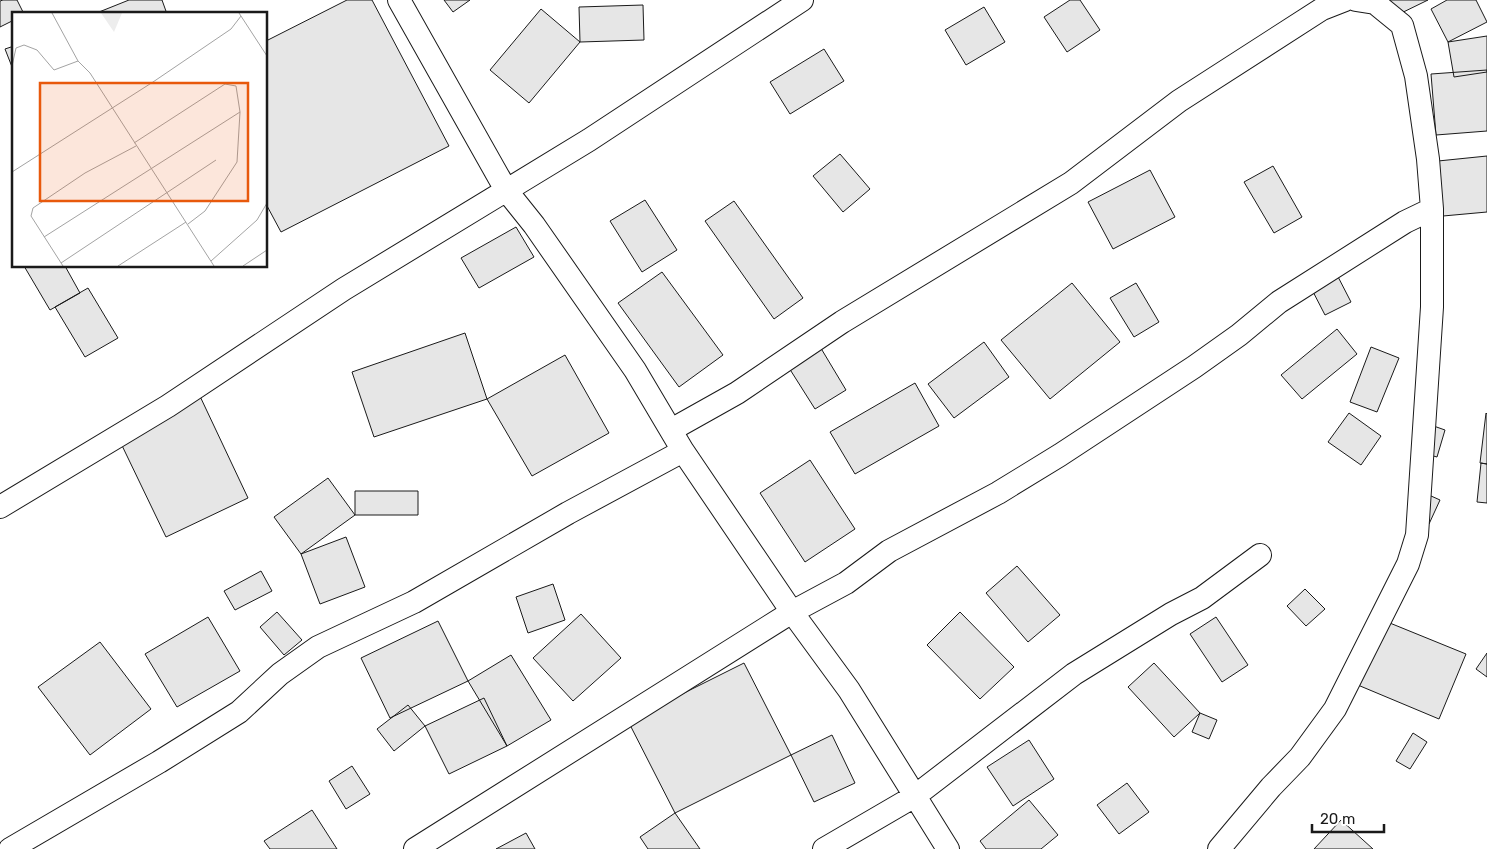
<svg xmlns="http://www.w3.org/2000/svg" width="1487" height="849" viewBox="0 0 1487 849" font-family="Rubik,sans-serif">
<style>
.building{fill:#e6e6e6;stroke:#1a1a1a}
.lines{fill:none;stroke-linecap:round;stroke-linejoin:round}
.street-casing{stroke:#1a1a1a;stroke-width:24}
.street{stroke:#fff;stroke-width:22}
.inset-road{fill:none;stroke:#a3a3a3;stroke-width:1}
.view{fill:#e8590c;fill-opacity:0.15;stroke:#e8590c;stroke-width:2.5}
.inset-edge{fill:none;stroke:#1a1a1a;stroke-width:2.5}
</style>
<rect width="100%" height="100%" fill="#fff"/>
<path class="building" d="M3,0H17L24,14H14V20L0,27V1Z
M129,0H162L167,14H94Z
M347,0H372L449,146L281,232L266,204V41Z
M444,0H470L453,12Z
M1070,0H1080L1100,30L1067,52L1044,17Z
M1379,0H1428L1389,19Z
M1447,0H1476L1487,22L1448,42L1431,9Z
M643,5L644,40L580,42L579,7Z
M984,7L1005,42L966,65L945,30Z
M541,9L580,42L529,103L490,70Z
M1487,36V72L1454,77L1448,42Z
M14,46V72L5,49Z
M824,49L844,81L790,114L770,82Z
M1487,70V131L1436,135L1431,74Z
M840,154L870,189L843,212L813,176Z
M1487,156V212L1443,216L1438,161Z
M1273,166L1302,217L1274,233L1244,182Z
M1150,170L1175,217L1113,249L1088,202Z
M645,200L677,250L642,272L610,221Z
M734,201L803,298L774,319L705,221Z
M516,227L534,257L479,288L461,258Z
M24,266H65L80,293L50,310Z
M1334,269L1351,302L1325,315L1308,282Z
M662,272L723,355L679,387L618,303Z
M1072,283L1120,342L1050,399L1001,340Z
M1136,283L1159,322L1134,337L1110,298Z
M88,288L118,338L85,357L55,307Z
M1337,329L1357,354L1302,399L1281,375Z
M465,333L487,399L374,437L352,372Z
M816,340L846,390L815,409L784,360Z
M984,342L1009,377L954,418L928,384Z
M1371,347L1399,358L1377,412L1350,402Z
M565,355L609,433L532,476L487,399Z
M915,383L939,426L855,474L830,432Z
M198,392L248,498L166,537L115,431Z
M1349,413L1381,436L1361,465L1328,442Z
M1486,413L1487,414V464L1480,463Z
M1428,424L1445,430L1437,457L1419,452Z
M810,460L855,529L805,562L760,493Z
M1481,463L1487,464V503L1477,502Z
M328,478L355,515L301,554L274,517Z
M355,491H418V515H355Z
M1420,491L1440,500L1429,524L1409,516Z
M346,537L365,587L320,604L301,554Z
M1017,566L1060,615L1028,642L986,593Z
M261,571L272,591L235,610L224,591Z
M553,584L565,620L528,633L516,597Z
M1305,589L1325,609L1306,626L1287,606Z
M277,612L302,640L284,655L260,627Z
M960,612L1014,667L980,699L927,645Z
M581,614L621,658L573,701L533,658Z
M208,617L240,671L177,707L145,654Z
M1216,617L1248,665L1222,682L1190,634Z
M1380,619L1466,654L1439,719L1353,683Z
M438,621L468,681L390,718L361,658Z
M100,642L151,709L90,755L38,687Z
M1487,653V677L1476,669Z
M511,655L551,720L507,746L468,681Z
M744,663L791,755L675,813L628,721Z
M1154,663L1200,713L1174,737L1128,687Z
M484,698L507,746L449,774L425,726Z
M408,705L425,726L394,751L377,729Z
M1200,713L1217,720L1209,739L1192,732Z
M1413,733L1427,742L1410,769L1396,761Z
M832,735L855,783L814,802L791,755Z
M1029,740L1054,779L1013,806L987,767Z
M352,766L370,794L346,809L329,781Z
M1127,783L1149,812L1119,834L1097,805Z
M1029,800L1058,835L1041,849H986L980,841Z
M312,810L337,849H270L264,841Z
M675,813L700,849H648L640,837Z
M1341,820L1373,849H1314Z
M526,833L535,849H496Z"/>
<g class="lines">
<g class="street-casing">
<path id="street" d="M399,0L506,190L534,225L635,370L683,451L792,612L849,690L948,849
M671,430L737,393L842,322L1071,183L1179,101L1322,9L1345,0
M0,507L168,406L344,289L589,140L802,0
M10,849L159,762L239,712L280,674L318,647L414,602L568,513L683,451
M415,849L792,612L846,583L889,551L998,493L1060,455L1194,367L1239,335L1279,302L1405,222L1432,209
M824,849L915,796L1074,674L1171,614L1202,598L1260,555
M1219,849L1271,787L1300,757L1335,709L1408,564L1417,535L1432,307V209L1428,159L1416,76L1402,25L1375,3L1356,0"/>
</g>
<use href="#street" class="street"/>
</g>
<g transform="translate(12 12)">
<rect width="255" height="255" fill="#fff"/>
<path d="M89,1H110L102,20Z" fill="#ededed"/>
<path class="inset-road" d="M40,1L66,49L78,61L202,254M227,1L255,44M0,54L4,36L12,33L25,38L42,58L66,49M122,131L213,72L224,74L228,100L225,150L193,199L176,212M0,160L141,70L219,17L229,4M32,225L228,100M199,249L245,208L255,191M49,251L204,148M51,254L19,204L21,196L73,161L124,134M106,254L174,210M231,254L255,238"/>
<path class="view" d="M28,71H236V189H28Z"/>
<rect width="255" height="255" class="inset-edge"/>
</g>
<path d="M1312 824v8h72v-8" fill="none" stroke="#1a1a1a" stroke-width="2.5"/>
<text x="1320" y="824" font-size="15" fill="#1a1a1a" stroke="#ffffff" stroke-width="4" paint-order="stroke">20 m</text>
</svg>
